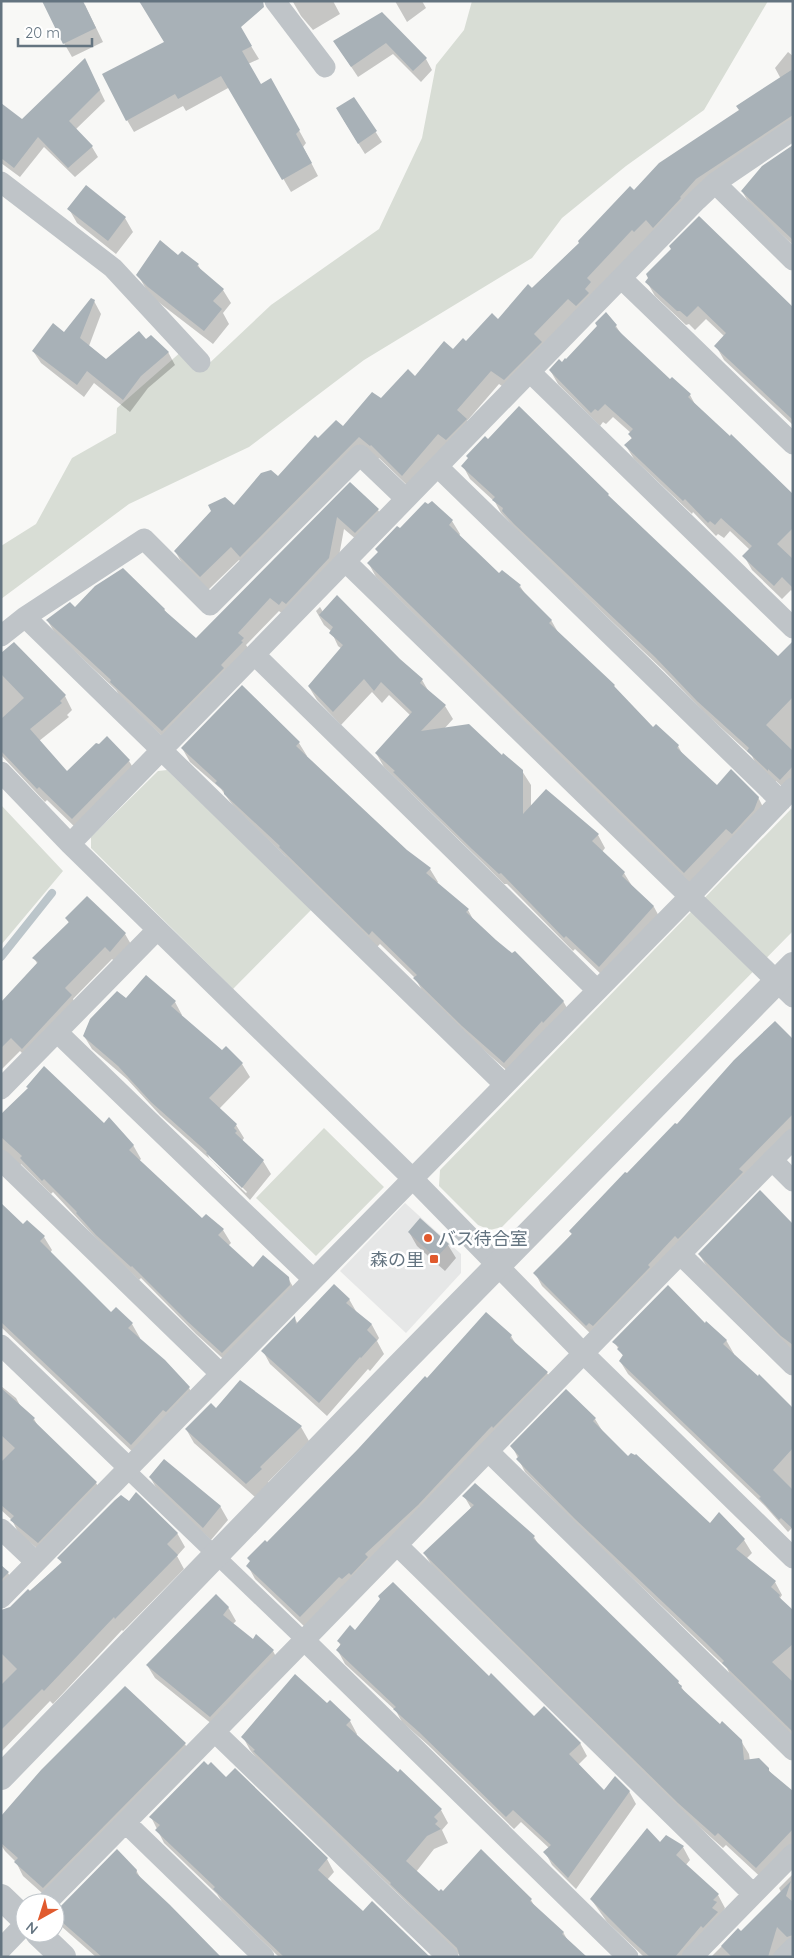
<svg xmlns="http://www.w3.org/2000/svg" width="794" height="1958" viewBox="0 0 794 1958" font-family="Quicksand,'Noto Sans JP',sans-serif">
<style>
.built{fill:#e6e7e7}
.green{fill:#d8ddd5}
.shadow{fill:#0003;fill-rule:evenodd}
.lines{fill:none;stroke-linecap:round;stroke-linejoin:round}
.stream{stroke:#bbc5ca;stroke-width:8}
.building{fill:#a8b1b7}
.pedestrian{stroke:#bfc4c8;stroke-width:16}
.minor{stroke:#bfc4c8;stroke-width:21}
.tertiary{stroke:#bfc4c8;stroke-width:26}
.poi-dot{fill:#e05a2e;stroke:#fff;stroke-width:2}
.labels{text-anchor:middle;dominant-baseline:central;stroke-width:5;stroke-linejoin:round;paint-order:stroke}
.poi-label{font-size:18px;fill:#647480;stroke:#fff;text-anchor:start}
</style>
<rect width="100%" height="100%" fill="#f8f8f6"/>
<path class="built" d="M405,1203L461,1254V1273L406,1333L340,1271Z"/>
<path class="green" d="M472,1H768L704,110L626,166L562,218L532,258L364,360L249,447L129,504L1,599V546L36,524L72,458L116,433L117,408L182,351L201,371L271,305L379,229L422,138L436,65L464,30Z
M167,770L312,909L233,989L91,848V837L158,771Z
M1,805L63,871L1,945Z
M793,807V931L502,1227L490,1230L478,1225L439,1186L440,1170Z
M324,1128L384,1187L316,1256L256,1198Z"/>
<path class="shadow" d="M333,1L340,14L313,30L301,16L293,2Z
M395,1H422L426,8L407,22Z
M85,5L103,42L72,57L64,43Z
M382,14L426,59L432,70L421,82L393,54L358,77L342,53Z
M166,42L251,46L259,59L248,64L260,86L278,92L306,143L303,147L318,176L291,192L230,87L186,111L183,106L134,132L127,120Z
M788,52L793,56V133L704,193L512,393L499,384L467,421L473,433L410,488L379,458L378,459L367,450L249,570L239,560L208,590L183,565L175,551L234,507L278,478L318,439L343,428L381,400L498,320L634,192L781,79L775,68Z
M90,70L105,101L75,130L92,147L98,157L75,177L44,147L20,177L1,163V105L22,121Z
M354,98L382,142L365,154L343,119Z
M793,147V245L750,205L742,191Z
M86,187L125,218L133,232L116,254L77,223L69,209Z
M179,257L198,265L202,272L223,290L231,303L223,313L229,324L213,344L157,301L146,289L138,275Z
M647,282L793,309V425L724,360L716,346L725,337L706,319L695,330L689,324L686,325L655,296Z
M94,301L101,314L89,346L106,360L146,341L168,352L175,365L148,388L130,412L94,383L84,397L41,363L33,351L64,334Z
M606,314L616,326L623,337L670,381L690,395L697,408L793,495V592L791,590L782,599L752,570L744,556L750,550L730,531L724,538L718,534L716,536L693,512L692,514L634,459L626,446L632,439L630,435L631,433L613,417L606,424L603,422L600,426L558,384L550,370L566,361L598,327Z
M463,466L610,499L778,658L793,668V787L788,792L776,781L775,783L756,764L752,756L706,714L664,671L523,537L501,513L495,502L470,479Z
M350,484L378,510L386,523L364,546L344,529L336,572L287,618L279,611L246,645L251,652L170,744L119,695L116,690L55,633L47,620L75,609H164L168,615L196,640Z
M432,502L452,521L460,534L459,536L499,574L520,586L525,594L551,620L559,634L614,686L618,693L653,729L678,746L683,755L717,787L758,797L765,811L692,886L376,577L369,564L379,553L376,549Z
M320,607L323,612L399,660L422,680L429,692L445,706L453,719L444,729L502,757L522,771L531,785V809L598,835L605,848L602,852L624,873L632,886L654,907L661,920L607,980L575,949L573,951L507,884H504L486,866L384,767L376,753L411,716L389,695L382,703L372,692L341,725L317,700L309,687L342,649L338,646L331,631L324,625L316,611Z
M1,656L65,696L72,710L67,715L69,717L39,741L67,773L129,761L137,774L80,832L47,800L45,802L1,755Z
M299,743L307,756L306,757L406,851L430,869L438,882L436,884L468,910L474,921L563,1001L571,1015L512,1075L471,1039L423,992L415,978L380,944L377,947L288,861L285,856L234,807L221,789L190,762L182,748Z
M66,918L125,934L132,946L117,963L112,959L73,999L78,1008L30,1061L20,1051L1,1070V1006L38,965L34,958L69,923Z
M126,999L175,1002L182,1015L181,1016L222,1052L226,1048L242,1064L250,1077L219,1109L236,1125L244,1138L242,1141L263,1161L271,1174L250,1200L213,1162L160,1115L127,1079L92,1049L84,1036ZM207,1152L247,1192L246,1193L209,1158Z
M793,1040V1144L595,1338L542,1286L535,1273L627,1175L677,1126Z
M1,1115L104,1125L133,1145L141,1159L139,1161L202,1220L223,1230L231,1243L228,1246L253,1269L288,1278L296,1292L231,1366L196,1334L141,1278L139,1280L105,1248L53,1192L51,1194L21,1164L20,1166L1,1164Z
M1,1205L23,1226L28,1222L44,1237L52,1250L50,1253L111,1314L132,1324L140,1338L139,1339L164,1361L189,1388L197,1402L139,1458L1,1327Z
M793,1227V1352L707,1267L699,1254Z
M409,1232L448,1245L456,1258L445,1271L417,1246Z
M349,1299L357,1313L372,1325L379,1338L377,1341L384,1354L370,1371L368,1369L327,1416L270,1364L263,1351L295,1319L298,1324Z
M705,1325L726,1340L734,1354L733,1355L793,1409V1527L788,1532L765,1506L628,1374L620,1361L624,1357L614,1342Z
M511,1336L517,1346L547,1373L555,1386L308,1630L255,1579L248,1566L427,1380Z
M240,1382L301,1427L309,1441L268,1482L269,1483L255,1497L194,1443L186,1429L216,1409Z
M1,1386L16,1398L22,1409L34,1419L38,1426L96,1483L104,1496L46,1555L19,1534L12,1520L1,1510Z
M595,1419L603,1432L628,1458L710,1524L744,1540L752,1553L746,1559L775,1582L782,1595L780,1598L783,1602L793,1612V1737L731,1677L727,1668L714,1656L583,1531L525,1472L512,1446Z
M150,1477L220,1506L228,1520L211,1540L158,1491Z
M475,1485L534,1537L540,1547L678,1682L686,1694L720,1726L741,1741L749,1754L750,1761L768,1769L773,1776L793,1794V1859L767,1883L726,1845L723,1848L688,1817L432,1566L424,1553L471,1508L464,1496Z
M177,1533L185,1547L177,1556L184,1569L123,1631L122,1630L53,1704L50,1701L1,1752V1611L10,1608L62,1563L59,1559Z
M1,1566L8,1573L16,1586L1,1603Z
M228,1607L236,1621L233,1624L253,1641L273,1651L280,1664L218,1729L155,1678L147,1665Z
M355,1632L489,1677L534,1718L580,1743L587,1756L578,1765L604,1791H629L636,1804L576,1889L552,1865L545,1852L549,1848L521,1822L514,1829L428,1745L402,1722L396,1711L345,1664L338,1651L341,1646L338,1641Z
M327,1704L350,1721L357,1734L356,1736L398,1774L400,1771L441,1810L448,1823L442,1830L448,1843L434,1849L416,1872L439,1893L531,1900L535,1907L563,1932L568,1941L461,1957L396,1892L262,1765L250,1750L243,1737Z
M185,1744L192,1758L51,1901L23,1876L16,1862L5,1851L1,1845V1818Z
M208,1766L226,1778L327,1859L334,1872L327,1880L413,1957H279L222,1902L217,1894L164,1843L151,1817Z
M660,1843L683,1847L690,1860L685,1866L718,1895L725,1908L697,1957H644L607,1922L591,1899Z
M136,1870L141,1879L217,1957H96L61,1926L55,1913Z
M793,1874V1952L788,1957H711L738,1930L741,1932L781,1892L779,1888Z"/>
<g class="lines">
<path class="stream" d="M1,957L52,893"/>
</g>
<path class="building" d="M42,1H83L96,28L63,44Z
M139,1H263L264,7L241,27L252,46L242,51L261,84L271,78L300,130L296,134L312,163L282,180L221,76L178,99L175,94L126,121L102,74L164,42Z
M382,12L427,58L413,71L386,43L351,67L333,41Z
M85,58L100,90L69,121L93,146L68,168L38,137L14,168L1,158V103L22,119Z
M793,69V115L696,179L680,197L681,198L653,228L646,220L634,232L632,230L587,278L591,282L585,289L589,293L576,306L568,299L534,334L542,342L504,380L491,371L457,410L467,419L446,440L438,434L402,476L371,445L370,446L359,437L240,557L231,547L200,577L174,551L211,511L208,505L225,497L234,505L261,473L271,470L278,476L315,435L318,438L336,420L343,426L372,392L381,398L408,369L415,376L444,341L453,349L463,338L466,341L492,313L498,319L528,284L532,288L579,243L578,241L630,186L634,190L659,163L739,110L736,106Z
M354,97L377,131L358,144L336,108Z
M793,145V240L741,191L762,166Z
M86,185L126,217L108,241L67,209Z
M699,216L793,307V420L714,346L726,333L698,306L687,317L680,311H677L645,282L648,278L646,274L671,249L669,246Z
M160,240L178,255L182,251L199,264L197,266L224,289L213,301L222,309L204,331L148,287L136,275Z
M91,298L95,300L80,338L106,359L139,331L146,339L151,335L169,352L141,376L123,400L87,371L77,385L32,351L53,323L64,332Z
M606,312L617,325L615,327L623,335L670,379L672,377L691,394L688,397L730,436L731,434L793,494V528L777,544L793,559V588L782,577L774,586L742,556L752,546L721,518L715,525L710,521L708,523L685,499L683,501L624,445L632,438L628,434L633,429L605,404L598,411L595,409L591,413L549,370L559,359L562,362L565,358L566,359L597,326L595,323Z
M519,406L609,494L608,495L778,656L793,641V697L766,725L793,751V766L780,780L768,769V771L747,751L749,748L697,701L655,657L514,524L502,511L503,508L492,500L495,497L461,466L468,458L466,456L485,436L488,439Z
M350,482L379,509L355,533L337,517L329,558L286,604L282,601L279,605L270,598L238,633L244,638L241,641L243,642L221,665L224,668L162,731L110,682L111,680L46,620L70,602L75,607L95,586L123,568L165,609L164,610L196,638Z
M432,501L453,520L449,525L499,573L502,570L521,585L519,587L552,620L549,623L615,685L614,686L653,727L656,724L679,745L677,748L717,785L731,769L759,797L754,810L732,834L726,829L684,873L367,563L378,552L375,549L397,526L400,528L425,502L428,504Z
M337,595L400,659L423,679L420,683L446,705L421,731L469,724L502,755L503,753L523,770V814L546,789L599,834L592,841L625,872L622,876L654,906L599,967L566,936L564,938L501,873L499,874L472,849L393,772L395,771L375,753L412,712L381,682L374,691L364,679L333,712L308,686L343,645L329,633L333,627L319,615Z
M14,642L66,695L60,701L62,703L30,729L67,771L96,743L99,744L107,736L130,760L72,819L39,787L37,789L1,751V719L24,698L1,674V653Z
M242,685L300,742L296,746L407,850L431,868L426,873L469,909L466,912L496,940L512,953L515,951L564,1001L543,1023L542,1021L504,1063L462,1026L413,978L417,975L372,931L369,935L279,847L280,846L224,794V791L215,783L217,781L181,748Z
M87,896L126,933L110,952L105,947L65,988L72,995L22,1049L11,1038L1,1048V1002L38,962L32,958L69,922L65,918Z
M146,975L176,1001L171,1006L222,1050L226,1046L243,1063L209,1098L237,1124L234,1128L237,1131L235,1133L264,1160L242,1188L206,1153L207,1152L151,1102L118,1066L83,1036L90,1019L117,991L126,998Z
M775,1021L793,1039V1114L739,1169L743,1172L678,1239L675,1236L648,1265L650,1267L593,1326L589,1323L586,1326L533,1273L572,1234L569,1231L625,1172L627,1173L675,1123L677,1124L734,1060Z
M44,1066L104,1123L109,1117L134,1145L129,1150L202,1218L206,1214L224,1229L218,1235L253,1267L263,1255L289,1277L290,1285L222,1353L187,1321L132,1266L131,1267L96,1235L76,1213L77,1212L44,1179L42,1181L20,1158L22,1156L1,1137V1114L28,1088L26,1087Z
M760,1190L793,1224V1345L781,1336L698,1254Z
M1,1203L23,1224L27,1220L45,1236L40,1241L111,1312L116,1307L133,1323L128,1328L165,1360L190,1387L166,1412L163,1410L131,1445L1,1322Z
M420,1218L449,1244L436,1258L408,1232Z
M334,1284L350,1299L346,1303L372,1324L367,1330L377,1340L361,1358L360,1357L319,1403L261,1351L295,1316L296,1324Z
M668,1285L705,1323L706,1321L727,1340L723,1344L758,1376L759,1374L793,1408V1448L773,1470L793,1490V1529L781,1518L779,1520L759,1498L761,1497L619,1361L623,1355L617,1349L619,1347L612,1342Z
M486,1312L512,1335L510,1338L548,1372L493,1428L492,1426L488,1430L418,1505L365,1554L368,1557L351,1575L349,1573L342,1579L339,1577L300,1617L246,1566L250,1561L247,1558L265,1540L267,1542L358,1449L425,1376L427,1378Z
M240,1380L302,1426L260,1467L262,1469L246,1484L185,1429L211,1403L216,1408Z
M1,1388L35,1418L33,1420L97,1482L38,1543L10,1520L14,1516L1,1505V1462L15,1448L1,1435Z
M566,1389L596,1418L593,1421L628,1456L631,1453L635,1455L636,1454L710,1523L719,1512L745,1539L736,1549L776,1581L771,1587L780,1595L779,1597L793,1610V1644L772,1662L793,1682V1732L722,1663L724,1661L705,1642L574,1518L516,1459L519,1456L510,1446Z
M164,1459L221,1506L203,1528L149,1477Z
M475,1483L535,1536L533,1538L538,1543L679,1681L678,1683L682,1686L681,1688L720,1724L722,1721L742,1740L744,1760L759,1758L769,1768V1771L793,1791V1829L756,1868L718,1833L715,1836L678,1803L423,1553L474,1505L462,1496Z
M136,1492L178,1533L167,1544L178,1555L115,1619L114,1617L44,1691L42,1689L1,1730V1685L17,1669L1,1653V1610L10,1607L28,1589L30,1591L62,1562L57,1558L115,1500L121,1495L129,1501Z
M1,1565L9,1572L1,1580Z
M393,1582L489,1676L491,1673L534,1716L544,1706L581,1743L569,1754L604,1790L615,1776L630,1791L568,1878L543,1852L551,1845L513,1810L506,1817L419,1732L393,1709L396,1707L336,1650L341,1644L337,1641L350,1625L355,1630L380,1599L378,1596Z
M216,1594L229,1607L223,1615L253,1639L256,1634L274,1650L210,1717L146,1665Z
M295,1674L327,1703L330,1700L351,1720L346,1725L398,1772L400,1769L442,1809L434,1817L438,1821L435,1824L441,1829L427,1836L406,1861L439,1891L441,1889L443,1891L481,1849L532,1899L530,1901L564,1932L562,1934L587,1957H460L457,1948L390,1884L391,1883L253,1751L255,1750L241,1737Z
M125,1686L186,1743L43,1888L14,1862L18,1858L1,1843V1816L41,1770Z
M204,1761L208,1765L211,1762L226,1777L235,1768L328,1858L318,1870L363,1911L372,1901L430,1957H284L213,1889L215,1887L155,1830L160,1825L149,1817Z
M647,1828L660,1842L666,1835L684,1846L676,1855L719,1894L713,1900L717,1902L712,1908L718,1912L703,1928L701,1926L675,1957H650L631,1940L590,1899Z
M117,1849L137,1870L136,1873L170,1905L221,1957H102L55,1916V1912Z
M791,1881L786,1896L793,1902V1935L787,1937L777,1927L768,1957H732L721,1946L738,1928L741,1931Z"/>
<g class="lines">
<path class="pedestrian" d="M127,1470L304,1640
M781,1957L793,1945"/>
<path class="minor" d="M275,1L325,67
M1,182L113,268L200,362
M715,183L793,260
M621,278L793,444
M530,372L793,628
M438,467L781,801
M346,562L793,997
M25,617L504,1084
M1,636L25,617L144,539L210,605L360,455L406,499
M255,655L597,990
M1,772L70,844L412,1178L583,1353L793,1558
M70,844L697,200L715,183L793,130
M57,1032L313,1279
M1,1089L157,930
M1,1160L221,1374
M772,1160L793,1181
M680,1254L793,1365
M1,1345L129,1468
M489,1452L793,1750
M1,1529L36,1562
M397,1545L753,1894
M1,1598L690,896L793,788
M304,1640L628,1957
M215,1732L448,1957
M126,1823L264,1957
M46,1903C297,1650 543,1393 793,1139
M1,1949L25,1924
M692,1957L793,1854"/>
<path class="tertiary" d="M1,1777L399,1366L793,965
M1,1897L25,1920
M38,1933L63,1957"/>
</g>
<g class="poi-dot">
<circle cx="428" cy="1238" r="5"/>
<rect x="429" y="1254" width="10" height="10" rx="2.5"/>
</g>
<g class="labels">
<g class="poi-label">
<text x="438" y="1238">バス待合室</text>
<text x="424" y="1259" text-anchor="end">森の里</text>
</g>
</g>
<rect width="794" height="1958" fill="none" stroke="#647480" stroke-width="5"/>
<g transform="translate(40 1918) rotate(219)"><circle r="24" fill="#ffffff" stroke="#c1c7cc"/>
<path d="M0-4L9 19L0 12L-9 19Z" fill="#e05a2e"/>
<text y="-8" font-size="14" font-weight="bold" text-anchor="middle" fill="#647480">N</text>
</g>
<path d="M18 38v8h74v-8" fill="none" stroke="#647480" stroke-width="2.5"/>
<text x="25" y="38" font-size="15" fill="#647480" stroke="#ffffff" stroke-width="4" paint-order="stroke">20 m</text>
</svg>
